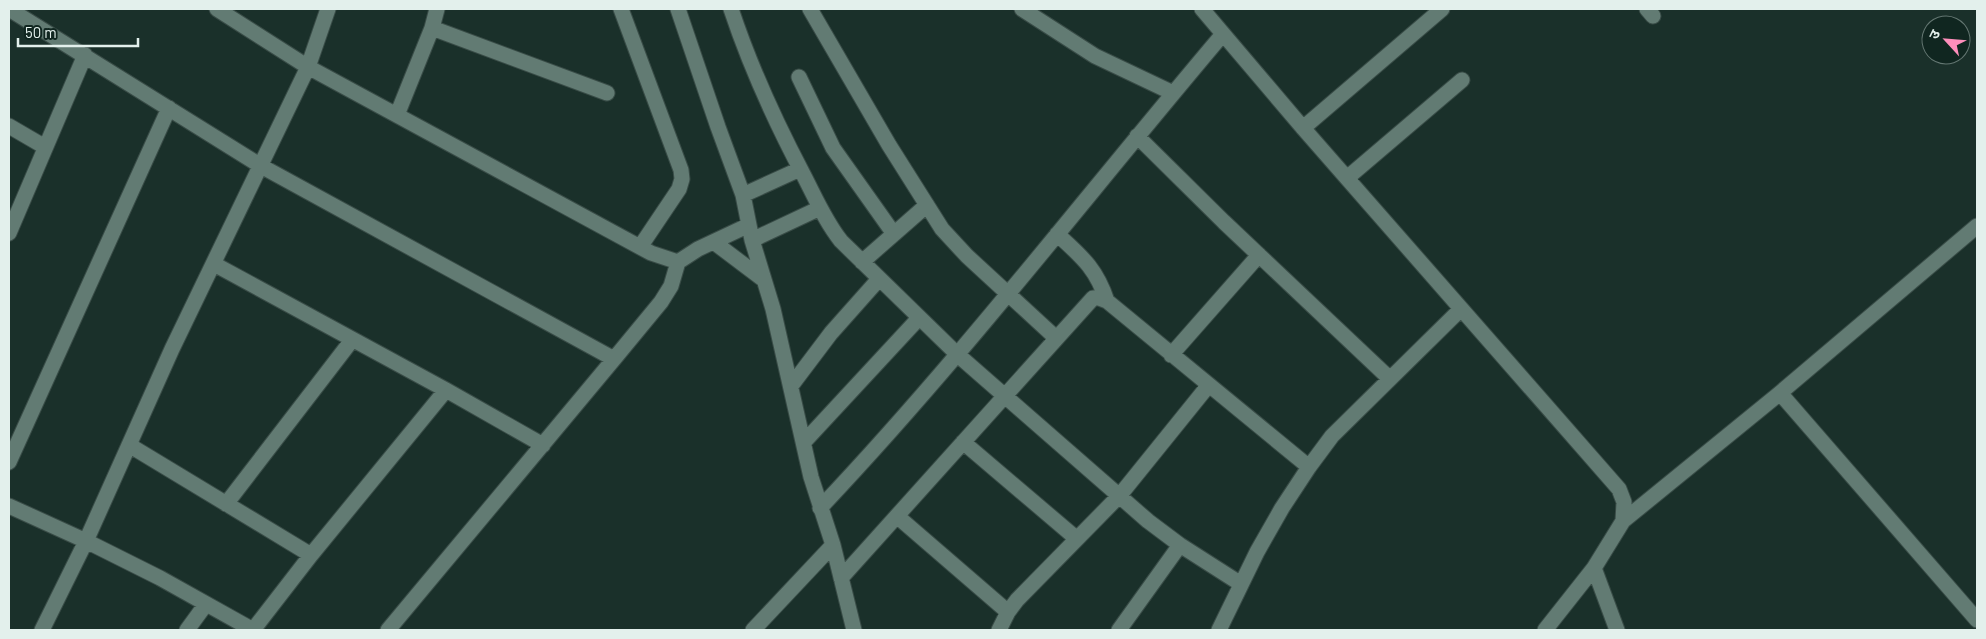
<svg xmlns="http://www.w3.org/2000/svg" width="1986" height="639" viewBox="0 0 1986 639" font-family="Barlow,'Noto Sans Devanagari',sans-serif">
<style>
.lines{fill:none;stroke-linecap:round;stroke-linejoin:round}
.minor-casing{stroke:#394c47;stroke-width:17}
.minor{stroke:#627b73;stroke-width:15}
</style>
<rect width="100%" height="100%" fill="#1a302a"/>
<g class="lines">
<g class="minor-casing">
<path id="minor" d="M9,9L261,166L614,359L388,630
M217,9L308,67L651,253L678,262
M621,9L681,170L682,179L679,189L640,247
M678,9L718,127L743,195L752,240L773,309L811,477L833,545L854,630
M731,9C750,66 775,121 803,174C815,197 825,221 841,241L958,355L1148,521L1180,545L1241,584
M810,9L889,145L942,229L967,256L1056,338
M1022,9L1095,56L1173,93
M1202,9L1303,128L1619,489L1624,502L1623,521L1594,568L1545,630
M1647,9L1653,16
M432,28L607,93
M799,77L833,148L894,234
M397,115L432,28L437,9
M9,126L45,147
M1303,128L1442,9
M1137,136L1224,222L1389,378
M1347,178L1462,80
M743,195L800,169
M9,233L85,55
M1057,234C1082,257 1096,268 1107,301
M752,240L820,208
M715,243L764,280
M862,262L927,205
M214,264L446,390L543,445
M1171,355L1259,255
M614,359L661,302L671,286L678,262L698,249L749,225
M791,386L831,333L879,279
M1780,393L1977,620
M804,442L919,318
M963,442L1077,539
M129,445L311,555
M9,462L169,108
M226,504L352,340
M9,506L86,541L160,578L253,630
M820,508C963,357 1089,192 1223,34
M898,517L1008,612
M1623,521L1780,393L1977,226
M1594,568L1617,630
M841,578L1093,298H1099L1107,301L1309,467
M42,630L86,541L172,349L308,67L328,9
M187,630L206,604
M253,630L311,555L446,390
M753,630L833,545
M999,630L1008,612L1017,600L1120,495L1208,386
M1119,630L1180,545
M1219,630L1257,552L1282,508L1309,467L1332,436L1461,309"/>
</g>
<use href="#minor" class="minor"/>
</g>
<rect width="1986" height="639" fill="none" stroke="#e3f0ec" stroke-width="20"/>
<g transform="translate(1946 40) rotate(296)"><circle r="24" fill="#102620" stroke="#647772"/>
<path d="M0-4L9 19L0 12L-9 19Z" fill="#fe8ebb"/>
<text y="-8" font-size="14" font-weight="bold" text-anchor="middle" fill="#e3f0ec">उ</text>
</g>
<path d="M18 38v8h120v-8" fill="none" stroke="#e3f0ec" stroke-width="2.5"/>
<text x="25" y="38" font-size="15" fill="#e3f0ec" stroke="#102620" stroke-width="4" paint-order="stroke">50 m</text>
</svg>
